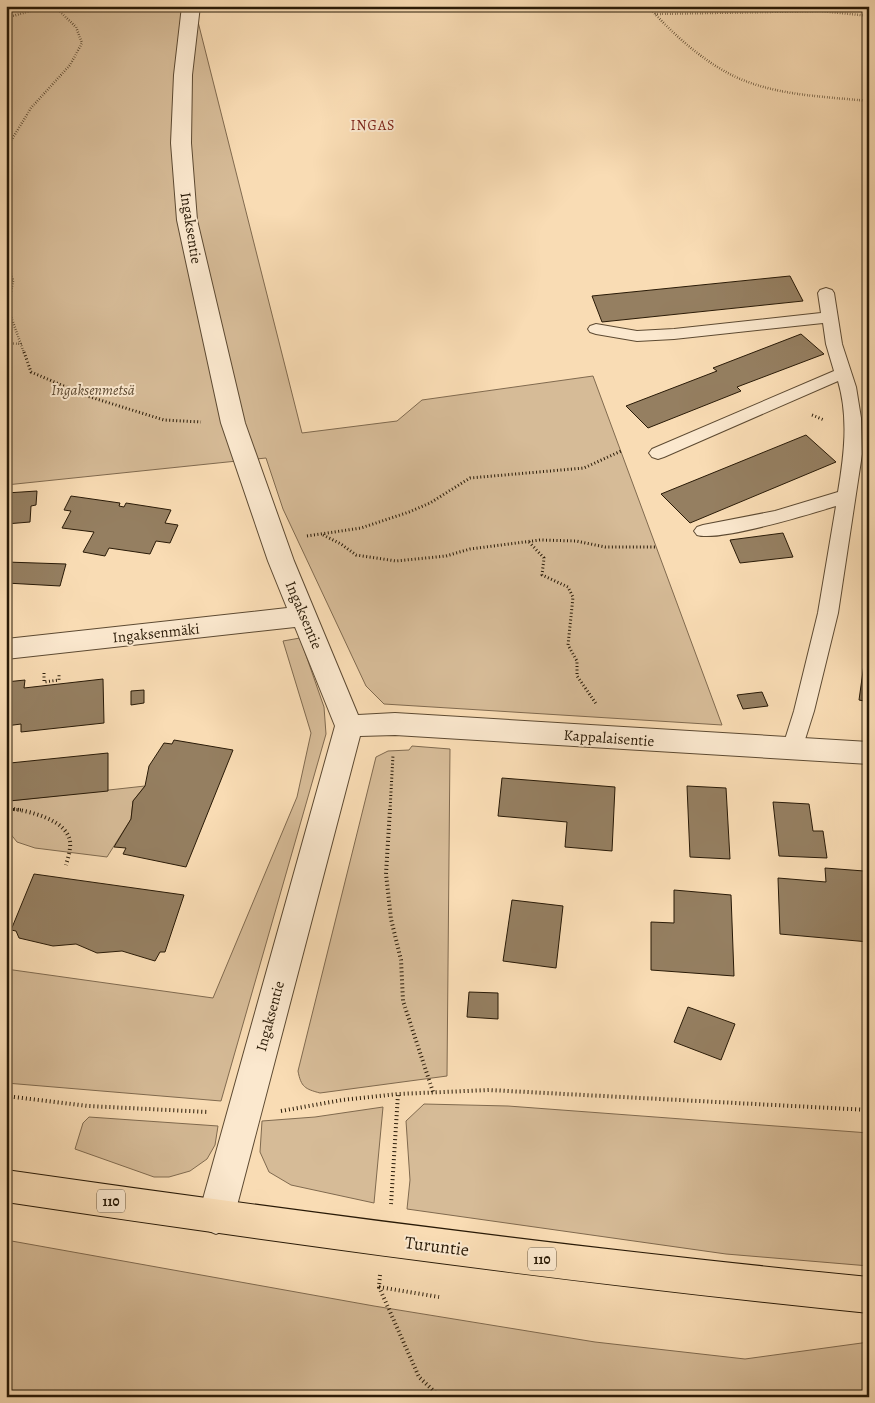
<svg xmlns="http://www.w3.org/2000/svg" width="875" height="1403" viewBox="0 0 875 1403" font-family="Alegreya,serif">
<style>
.green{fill:#d6bb97;stroke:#806a4f}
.building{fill:#957f61;stroke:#291a07}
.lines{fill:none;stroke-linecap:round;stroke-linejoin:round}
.service-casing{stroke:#5d4a32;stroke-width:2}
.minor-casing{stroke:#5d4a32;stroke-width:2}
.primary-casing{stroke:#291a07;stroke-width:2}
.path-far2{stroke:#291a07;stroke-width:2.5;stroke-dasharray:0.5 2;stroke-linecap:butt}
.path-far1{stroke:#291a07;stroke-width:3;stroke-dasharray:1 2.5;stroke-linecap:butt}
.path{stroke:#291a07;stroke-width:4;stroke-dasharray:1 3;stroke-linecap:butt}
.service{fill:#fbe8ce;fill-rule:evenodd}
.minor{fill:#fbe8ce;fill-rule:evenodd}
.primary{fill:#f9dcb4;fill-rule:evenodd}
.labels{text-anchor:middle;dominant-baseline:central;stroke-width:4;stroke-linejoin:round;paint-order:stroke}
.far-neighbourhood-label{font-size:14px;letter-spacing:1px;fill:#7a1f14;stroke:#fbe8ce}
.shield{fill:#fbe8ce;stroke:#685843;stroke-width:1}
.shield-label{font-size:14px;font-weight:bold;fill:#291a07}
.street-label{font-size:15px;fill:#291a07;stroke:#fbe8ce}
.park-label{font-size:15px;font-style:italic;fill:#5d4a32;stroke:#fbe8ce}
.near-street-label{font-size:18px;fill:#291a07;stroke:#fbe8ce}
</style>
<rect width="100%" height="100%" fill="#f9dcb4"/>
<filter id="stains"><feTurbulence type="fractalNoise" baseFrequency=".004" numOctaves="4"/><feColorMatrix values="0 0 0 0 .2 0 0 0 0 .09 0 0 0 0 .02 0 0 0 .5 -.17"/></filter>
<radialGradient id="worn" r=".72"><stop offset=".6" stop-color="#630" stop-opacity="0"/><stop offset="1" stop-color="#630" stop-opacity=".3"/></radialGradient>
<path class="green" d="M6,6H194L302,433L397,421L422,400L593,376L722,725L384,704L366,686L283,509L266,458L6,485Z
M300,638L324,707L326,734L221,1101L6,1083V969L213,998L297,797L311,733L283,641Z
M412,746L450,749L447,1076L320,1093C305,1089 301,1087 298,1071L376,757L388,751L409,750Z
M145,786L133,801L131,819L107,857L35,848L17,842L9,832V801Z
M424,1104L508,1106L869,1133V1266L726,1254L407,1209L410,1180L406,1121Z
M383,1107L374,1203L291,1185L269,1172L260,1152L262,1121L315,1117Z
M89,1117L218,1126L215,1145L207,1159L190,1171L169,1177H154L75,1149L83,1123Z
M6,1240L374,1306L595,1342L745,1359L869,1342V1397H6Z"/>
<path class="building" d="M790,276L803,301L602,322L592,296Z
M801,334L824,354L737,387L741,391L648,428L626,406L717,371L713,368Z
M806,435L836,462L690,523L661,494Z
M37,491L36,505L31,506L30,522L6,524V493Z
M71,496L120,503L119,506L124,507L126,503L171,510L165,523L178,525L170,543L156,541L150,554L109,548L105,556L83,552L94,532L62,528L71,511L64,510Z
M783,533L793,557L740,563L730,540Z
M6,562L66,564L60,586L6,583Z
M869,628V702L859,700Z
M103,679L104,723L21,732V724L6,726V682L25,680L24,688Z
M144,690V703L131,705V691Z
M762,692L768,706L743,709L737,695Z
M174,740L233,750L186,867L123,854L126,848L114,847L131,819L133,801L145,786L149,766L164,743L172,744Z
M108,753V791L9,801L10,763Z
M502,778L615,787L612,851L565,847L567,822L498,816Z
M687,786L726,788L730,859L690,857Z
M773,802L809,804L813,831H823L827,858L779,856Z
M825,868L864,871V883H869V942L780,934L778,878L826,882Z
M34,874L184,895L165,952H160L155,961L122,951L97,953L76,944L53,946L19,938L16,931L11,930Z
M674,890L731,895L734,976L651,970V922L674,923Z
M512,900L563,906L556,968L503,961Z
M469,992L498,993V1019L467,1017Z
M688,1007L735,1024L721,1060L674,1042Z"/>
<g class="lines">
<g class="service-casing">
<path id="service" d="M826,288L832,290L834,293L842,344L856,387L861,418L862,454L838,613L814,711L802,749L799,755L792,757L785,755L782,749L794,711L818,613L836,506C810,514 719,542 697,535L694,531L697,527L703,525L775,511L838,492C844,456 849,418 838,381L664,457L658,459L652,457L649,453L652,449L834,371L826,344L823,323L674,339L637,341L596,334L590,332L588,329L590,326L596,324L637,331L674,329L821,313L818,293L820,290Z"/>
</g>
<g class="minor-casing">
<path id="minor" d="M182,6H200L192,75L191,143L197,220L245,423L294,561L358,715L395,713L869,742V764L395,735L360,736L234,1217L228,1229L216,1234L204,1229L198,1217L335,726L295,627L6,659V639L287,608L268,561L221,423L177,220L171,143L174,75Z"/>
</g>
<g class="primary-casing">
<path id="primary" d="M6,1170C293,1211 580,1249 869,1277V1313C580,1284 293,1245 6,1202Z"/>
</g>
<path class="path-far2" d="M648,6C673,35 711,69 748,82C786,96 829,97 869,101
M655,14L820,11L869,16
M6,18L47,6
M6,149L31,108L70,65L82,43L76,27L54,6
M6,257L13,281L8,308L24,353
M6,276L13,280
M6,343L22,344"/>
<path class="path-far1" d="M24,352L31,372L87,396L164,420L201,422
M812,415L824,420
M323,535L341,544L356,555L396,561L446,556L470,549L540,540L576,541L605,547H657
M307,536L361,528L409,512L430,503L470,478L584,468L621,451
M529,542L544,558L542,575L568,587L573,597L568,645L577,661V676L597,705
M44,673V682L59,680V673
M6,809L23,810
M390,810L393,755"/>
<path class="path" d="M14,809C32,812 66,820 70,841C71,849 68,858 66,865
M390,809L386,874L391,919L401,960L403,1001L433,1092
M6,1096L88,1106L208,1112
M281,1111L342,1100L398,1094L489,1090L869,1110
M391,1204L398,1094
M380,1275L379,1287L419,1377L440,1397
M379,1287L439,1297"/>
<use href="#service" class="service"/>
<use href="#minor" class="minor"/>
<use href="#primary" class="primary"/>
</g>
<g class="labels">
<g class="far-neighbourhood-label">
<text x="373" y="125">INGAS</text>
</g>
<g class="shield">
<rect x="97" y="1189.5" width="28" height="23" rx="4"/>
<rect x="528" y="1247.5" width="28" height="23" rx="4"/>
</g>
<g class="shield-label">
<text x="111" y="1201">110</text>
<text x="542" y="1259">110</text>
</g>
<g class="street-label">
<text transform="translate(191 228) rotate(81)">Ingaksentie</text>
<text transform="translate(304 615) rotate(67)">Ingaksentie</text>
<text transform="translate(156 633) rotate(-6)">Ingaksenmäki</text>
<text transform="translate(609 738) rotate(4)">Kappalaisentie</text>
<text transform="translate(270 1016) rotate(-75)">Ingaksentie</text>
</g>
<g class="park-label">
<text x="93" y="390">Ingaksenmetsä</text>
</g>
<g class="near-street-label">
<text transform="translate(437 1246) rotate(7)">Turuntie</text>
</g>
</g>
<rect width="875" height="1403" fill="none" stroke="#f9dcb4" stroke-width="25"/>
<rect x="8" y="8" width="860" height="1388" fill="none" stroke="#291a07" stroke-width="2.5"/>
<rect x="12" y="12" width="850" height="1378" fill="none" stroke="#291a07"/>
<rect width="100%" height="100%" filter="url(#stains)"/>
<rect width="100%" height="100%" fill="url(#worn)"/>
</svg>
